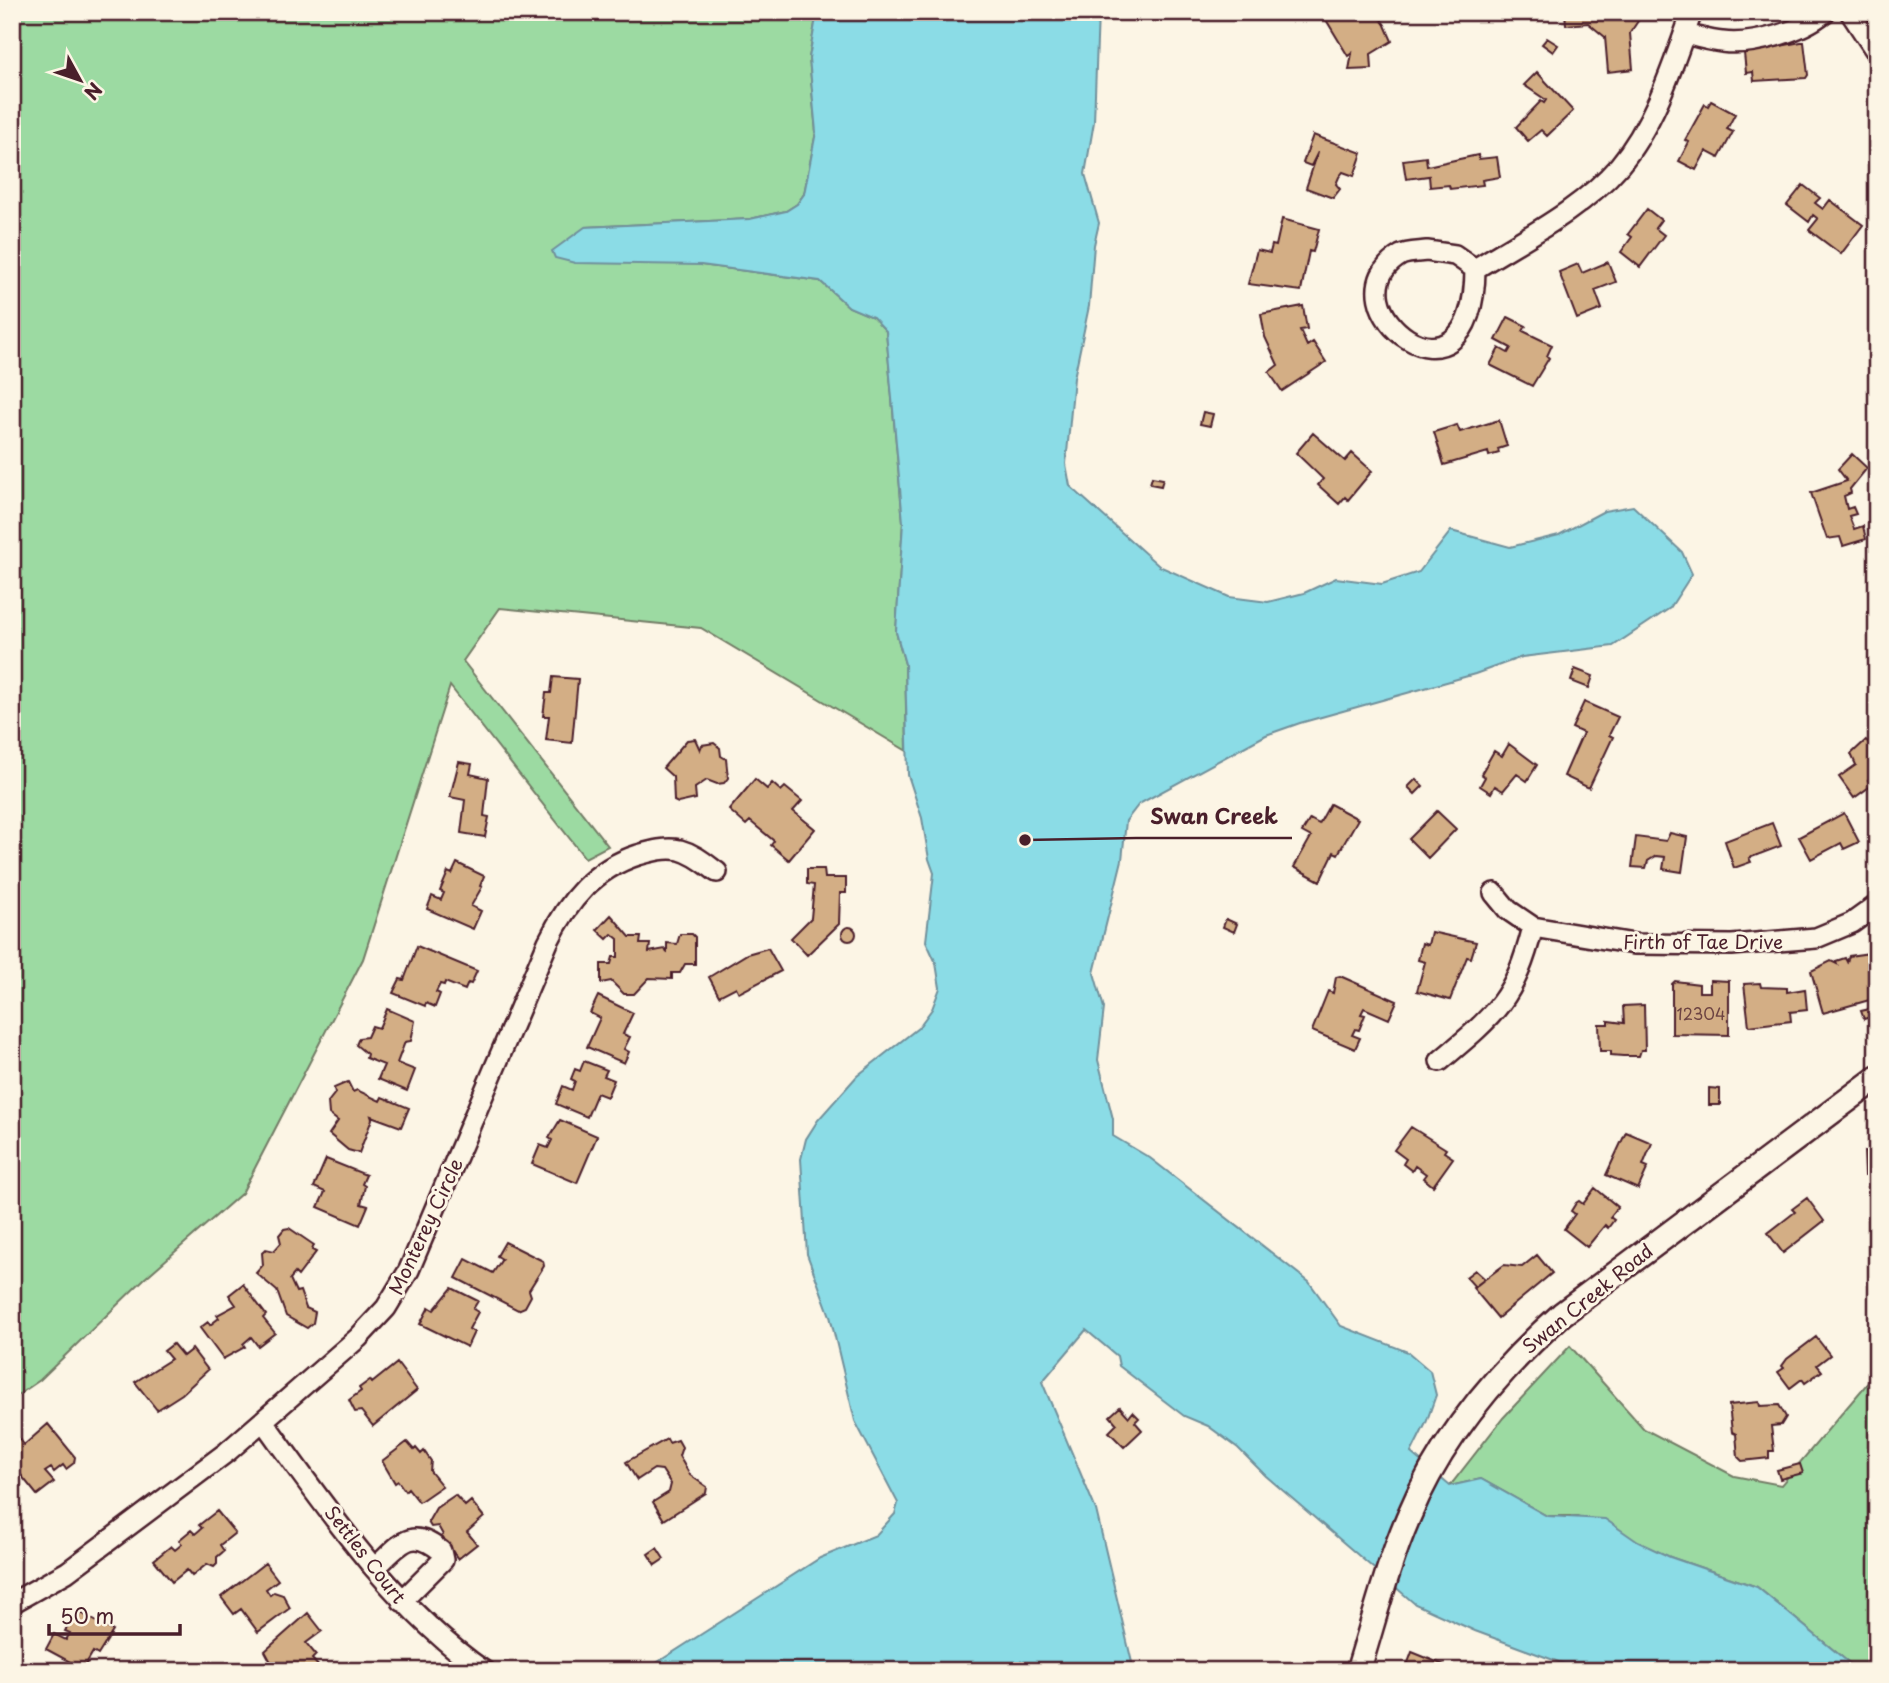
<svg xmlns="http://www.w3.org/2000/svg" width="1889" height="1683" viewBox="0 0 1889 1683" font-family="'Playpen Sans',sans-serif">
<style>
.green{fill:#9cdaa2;stroke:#737c66;stroke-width:2}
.water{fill:#8bdce6;stroke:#71909b;stroke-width:2}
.building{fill:#d3ae85;stroke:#4a1f2b;stroke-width:2}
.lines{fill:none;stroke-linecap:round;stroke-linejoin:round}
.minor-casing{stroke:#4a1f2b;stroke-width:24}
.tertiary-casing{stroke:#4a1f2b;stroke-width:28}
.minor{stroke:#fcf5e5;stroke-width:19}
.tertiary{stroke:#fcf5e5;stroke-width:23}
.labels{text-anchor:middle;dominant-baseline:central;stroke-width:6;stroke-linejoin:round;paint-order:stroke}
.number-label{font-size:16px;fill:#6c4342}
.street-label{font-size:19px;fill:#4a1f2b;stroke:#fcf5e5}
.leader{fill:none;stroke:#4a1f2b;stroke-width:2.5}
.callout-dot{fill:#4a1f2b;stroke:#fcf5e5;stroke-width:2.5}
.callout-label{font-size:21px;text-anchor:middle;font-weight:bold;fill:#4a1f2b;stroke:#fcf5e5;stroke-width:6;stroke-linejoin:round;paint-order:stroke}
</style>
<rect width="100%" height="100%" fill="#fcf5e5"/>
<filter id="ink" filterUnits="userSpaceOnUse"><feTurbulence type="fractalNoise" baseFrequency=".0143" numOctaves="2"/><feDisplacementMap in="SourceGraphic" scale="14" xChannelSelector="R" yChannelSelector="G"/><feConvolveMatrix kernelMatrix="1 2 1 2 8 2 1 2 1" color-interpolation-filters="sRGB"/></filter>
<g filter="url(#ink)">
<path class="green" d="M12,12H817L809,58L816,132L804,194L797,204L786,211L750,219L585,227L701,265L820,281L849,307L873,317L886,331L903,522L896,632L905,664L907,751L701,628L500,608L463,661L608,846L585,858L450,686L363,959L242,1193L144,1279L40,1380L12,1399Z
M1570,1346L1644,1429L1734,1476L1781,1485L1877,1372V1671H1859L1757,1587L1670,1557L1575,1516H1547L1481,1479L1450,1486L1503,1418Z"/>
<path class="water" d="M817,12H1098L1094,122L1085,174L1099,223L1094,245L1089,306L1074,378L1066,464L1070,486L1159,566L1229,597L1268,602L1304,593L1336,578L1382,584L1419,572L1451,531L1510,547L1559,535L1604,511L1633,506L1682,552L1692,574L1670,608L1613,646L1522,657L1475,674L1300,723L1266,735L1139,804L1126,821L1122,860L1094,973L1104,1008L1098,1060L1113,1119V1136L1150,1158L1309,1282L1341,1326L1408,1352L1430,1371L1436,1395L1426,1423L1411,1453L1450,1486L1481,1479L1547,1516L1605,1519L1638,1542L1670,1557L1757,1587L1859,1671H1583L1475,1631L1415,1604L1266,1476L1238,1448L1208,1426L1184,1416L1119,1366L1117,1356L1086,1330L1042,1382L1096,1510L1134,1671H644L820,1558L876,1535L895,1514L898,1503L855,1421L830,1316L807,1254L801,1159L806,1139L818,1120L857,1076L918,1028L932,1009L940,988L936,963L926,941L934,873L929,859L922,818L908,775L905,664L896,632L903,522L886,331L873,317L849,307L820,281L701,265L575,263L555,258L552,251L585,227L750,219L786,211L797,204L804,194L816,132L809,58Z"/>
<path class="building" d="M1334,12H1376L1385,25L1392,41L1371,54L1372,69L1349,70L1352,53L1348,56L1325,18Z
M1565,12H1628L1638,21L1630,33L1633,69L1608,72L1605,37L1588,23L1566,25Z
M1547,38L1558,45L1553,52L1542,44Z
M1801,42H1804L1808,75L1806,78L1754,81L1753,72L1746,73L1744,53Z
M1537,72L1573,111L1547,136L1541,130L1528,141L1516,127L1541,101L1544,103L1546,100L1524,85Z
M1711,101L1735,114L1727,129L1733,132L1719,158L1706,151L1696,170L1679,161L1689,142L1685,140L1705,104L1708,106Z
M1313,135L1362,153L1354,176L1343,172L1339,177L1336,184L1340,189L1333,198L1306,188L1318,152L1311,166L1303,163Z
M1478,155L1479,159L1497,157L1500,177L1482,180L1483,185L1450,189L1449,185L1430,187L1429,176L1406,179L1403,160L1426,157L1427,166Z
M1803,185L1820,198L1815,203L1823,209L1830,200L1863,225L1841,254L1809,230L1818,219L1813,215L1809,222L1787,205Z
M1647,209L1661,220L1655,228L1664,235L1640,267L1621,252L1632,237L1628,234Z
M1282,219L1319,229L1313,252L1309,251L1301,291L1248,284L1257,250L1270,253L1272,245L1276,246Z
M1608,262L1616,282L1595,290L1602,309L1577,319L1559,272L1578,264L1582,273Z
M1303,306L1307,329L1300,330L1307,346L1313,342L1326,362L1282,391L1269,372L1278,365L1265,337L1261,314Z
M1508,317L1526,326L1523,331L1552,345L1547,356L1549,358L1532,386L1490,365L1499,348L1508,353L1511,348L1496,340Z
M1203,412L1213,414L1210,426L1200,424Z
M1499,420L1507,446L1498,449L1499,453L1489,456L1488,452L1444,465L1434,432L1457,425L1460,432Z
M1313,433L1345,461L1352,453L1372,471L1348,500L1345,497L1339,504L1318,485L1323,479L1296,453Z
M1852,454L1867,468L1850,489L1851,493L1844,496L1847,509L1853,507L1856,514L1849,516L1854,529L1863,526L1866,539L1843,546L1840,537L1827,539L1811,493L1847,481L1838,469Z
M1152,477L1163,479L1161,486L1150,484Z
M1575,669L1593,676L1589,688L1571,681Z
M553,677L578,679L572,743L546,740L549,716H543L546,693H551Z
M1584,702L1618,717L1609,735L1613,737L1589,788L1564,776L1583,733L1572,728Z
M695,739L700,750L702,745L714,743L720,748L721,756L726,759L728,778L724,783L717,784L707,780L695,788L696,799L678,803L674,801L673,777L663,768L687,740Z
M1866,740L1872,746L1877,743V774L1868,780L1872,785L1854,798L1839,777L1856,765L1851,754Z
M1509,744L1537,765L1527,781L1517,774L1503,791L1495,786L1491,793L1480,786L1485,777L1481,774L1494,751L1502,756Z
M459,762L472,764L470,774L488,778L484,816L489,817L485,837L461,833L465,800L450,797Z
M755,779L767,789L772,783L781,791L785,787L802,801L793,811L815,829L789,860L771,845L774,841L750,821L746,825L729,810Z
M1416,779L1423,786L1415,794L1408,787Z
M1330,804L1358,819L1338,854L1334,852L1320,881L1294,867L1311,837L1302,832L1310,819L1319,824Z
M1437,811L1456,829L1428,858L1409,839Z
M1844,813L1859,842L1844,849L1841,843L1811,859L1799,837Z
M1772,823L1781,846L1749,858L1751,862L1734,868L1725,841Z
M1670,833L1687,837L1682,872L1663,869L1665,857L1656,856L1648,861L1646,868L1632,867L1636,837L1666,841Z
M457,863L484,876L480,886L482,887L471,906L481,911L473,929L427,909L432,896L441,900L444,893L440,891L448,872L452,874Z
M807,869H824L825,878H846V893H840L839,924L807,955L791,938L811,918L814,885L807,884Z
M611,915L630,937H641L640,944H650L649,952L665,949L667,953V943L677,944L680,934H692L695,937V964H685L680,973H672V979L649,978L634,994H624L611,981L601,983V964H611L613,957H618V939L612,934L607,939L597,930Z
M1226,919L1237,924L1234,932L1223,927Z
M842 934a7 7 0 1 1 14 0a7 7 0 1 1-14 0Z
M1431,932L1476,942L1471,958L1467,957L1450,1000L1417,991L1425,962L1418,960L1422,943L1428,945Z
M417,946L477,971L471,984L468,983L465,990L445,982L444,985L440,984L436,992L440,994L435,1007L426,1003L425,1006L393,993L400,979L404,980Z
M768,948L781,971L739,993L736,987L719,996L709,977L747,954Z
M1877,952V985L1869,987L1873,999L1823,1013L1811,971L1831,961L1837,964L1836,961L1845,958L1847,962L1849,956Z
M1340,976L1397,1001L1389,1019L1364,1008L1361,1014L1365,1015L1359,1030L1355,1029L1352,1035L1360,1038L1355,1049L1312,1031L1328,991L1333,993L1336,977Z
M1710,980L1729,981V1035L1672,1034V984L1675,981L1699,984V992H1710Z
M1760,983L1761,987L1787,988V992L1805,989L1807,1010L1790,1012L1791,1021L1749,1026L1744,984Z
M598,996L633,1013L623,1034L630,1037L624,1049L629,1052L624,1063L587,1047L600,1018L590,1013Z
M1644,1005L1645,1050H1641L1639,1056H1623L1611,1055V1051H1600L1599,1024H1608V1021L1624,1023L1623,1006Z
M1874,1008L1877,1015L1864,1019L1861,1011Z
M387,1009L415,1021L411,1041L405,1042L397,1063L415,1070L407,1091L378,1079L384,1065L366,1058L367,1054L356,1045L359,1038L367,1037L372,1026L379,1028Z
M584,1061L607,1070L604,1076L614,1080L607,1097L597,1093L587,1117L556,1104L563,1086L572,1090L575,1081L571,1079L575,1069L580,1071Z
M348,1082L353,1092L357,1090L380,1101L382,1097L409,1108L401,1127L371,1116L372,1119L359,1153L348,1150L329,1134L338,1121L329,1114L328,1102L335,1093L334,1088Z
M1709,1088L1720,1089V1105H1709Z
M560,1120L597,1136L577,1183L532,1164L540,1145L548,1148L552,1140L549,1138Z
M1411,1127L1446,1149L1444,1152L1453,1158L1433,1186L1423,1178L1426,1174L1415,1166L1412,1171L1403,1164L1406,1159L1394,1150Z
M1626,1132L1652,1143L1643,1165L1648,1167L1638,1189L1606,1175Z
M1877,1151V1176H1865L1864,1152Z
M326,1159L366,1175L362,1184L365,1186L361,1204L368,1206L360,1225L318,1207L325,1192L314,1187Z
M1874,1187L1877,1189L1876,1197L1869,1192Z
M1595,1188L1618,1207L1610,1217L1614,1220L1608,1228L1605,1225L1587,1247L1564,1229L1575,1214L1571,1211L1576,1203L1579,1201L1583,1204Z
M1807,1198L1824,1221L1783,1253L1768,1233L1795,1212L1792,1209Z
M289,1228L314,1245L312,1250L316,1252L298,1276L295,1273L290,1279L296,1292L300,1291L306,1308L315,1312L313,1323L307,1328L286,1316L277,1291L256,1273L263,1265L262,1253L266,1249L274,1251L281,1243L279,1235L284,1229Z
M505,1242L543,1261L544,1266L529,1290L531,1296L525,1307L518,1310L456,1278L466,1259L493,1273L502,1259L497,1256Z
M1537,1255L1552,1273L1498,1318L1473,1288L1504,1265L1522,1267Z
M1475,1270L1485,1279L1475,1287L1466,1277Z
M243,1284L266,1315L263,1318L275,1333L258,1346L251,1337L243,1344L245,1347L223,1359L200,1328L208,1322L210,1325L219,1318L217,1315L236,1305L229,1295Z
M452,1288L478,1301L473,1309L478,1312L469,1329L474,1332L467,1347L420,1324L429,1307L434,1310Z
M1816,1337L1830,1355L1817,1365L1822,1371L1805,1383L1802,1379L1790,1388L1778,1372L1784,1368L1782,1366L1787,1359Z
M173,1344L183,1356L192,1349L208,1370L182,1394L157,1410L135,1382L171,1359L164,1351Z
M397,1363L417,1390L373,1426L361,1411L355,1412L349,1400L361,1391L359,1388L370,1380L372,1383Z
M1759,1402L1760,1406L1779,1405L1786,1417L1781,1425L1771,1426L1774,1451H1769V1458L1742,1461L1738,1457L1736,1434L1732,1432L1729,1405Z
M1120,1407L1129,1417L1133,1412L1139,1418L1135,1422L1142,1430L1124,1447L1109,1432L1117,1424L1110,1416Z
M48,1424L75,1457L74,1463L66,1469L63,1465L54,1472L51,1468L45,1472L54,1482L37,1495L12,1464V1445L20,1439L24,1445Z
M667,1439L669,1443L678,1440L682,1447L679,1456L690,1475L707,1487L706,1493L664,1520L653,1502L669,1492L671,1484L662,1470L654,1469L637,1480L626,1462Z
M407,1442L414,1450L416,1448L421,1454L424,1451L431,1461L430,1471L442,1486L419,1502L408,1488L405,1491L398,1481L395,1483L382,1461Z
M1800,1464L1803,1473L1780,1479L1777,1470Z
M455,1495L465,1506L471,1501L484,1517L467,1532L477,1544L458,1559L453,1552L449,1555L437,1540L443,1535L438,1526L431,1527L428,1522L436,1508Z
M217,1511L235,1533L220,1545L224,1551L217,1557V1564L214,1567L207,1564L192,1576L187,1570L172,1582L154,1560L171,1546L175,1550L182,1544L179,1540L191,1530L195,1534L202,1528L199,1525Z
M657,1548L664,1559L655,1565L648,1554Z
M265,1563L278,1580L266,1589L270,1595L274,1592L283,1595L290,1608L258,1632L241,1609L234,1614L221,1597Z
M81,1613L113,1631L98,1655L93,1652L83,1669L46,1649L54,1634L66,1640L70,1633L65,1631L72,1619L76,1622Z
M308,1613L322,1631L306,1643L316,1655L312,1659L320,1668L284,1671L277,1663L272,1664L265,1651Z
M1412,1652L1444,1665L1443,1671H1405Z"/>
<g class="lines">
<g class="minor-casing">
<path id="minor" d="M1850,12L1877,53
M1684,34C1696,36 1709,41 1722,42C1752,46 1801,32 1825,12
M1427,251L1455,255L1475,269C1474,427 1321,302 1401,255C1407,252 1420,252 1427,251Z
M1475,269C1524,238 1580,211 1619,166C1655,123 1673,65 1692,12
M1494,893L1508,910L1533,927L1634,944L1732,945L1816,938L1852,923L1877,905
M1440,1061C1495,1015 1515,999 1533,927
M263,1421C326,1508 395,1610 484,1671
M375,1568C399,1546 410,1525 441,1551L443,1560L402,1601
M12,1603L67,1572L227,1452L358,1338L386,1308L409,1270L548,942C568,901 594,869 638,855C652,851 666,847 680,850C695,854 706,864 717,872
M12,1670L13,1671"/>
</g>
<g class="tertiary-casing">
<path id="tertiary" d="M1358,1671C1374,1620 1387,1567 1408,1518C1441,1438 1498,1371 1562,1314L1877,1078"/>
</g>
<use href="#minor" class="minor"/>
<use href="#tertiary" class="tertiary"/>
</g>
</g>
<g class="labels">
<g class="number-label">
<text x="1701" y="1013">12304</text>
</g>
<g class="street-label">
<text x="1703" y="941">Firth of Tae Drive</text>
<text transform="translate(425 1226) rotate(-65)">Monterey Circle</text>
<text transform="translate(1587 1298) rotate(-39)">Swan Creek Road</text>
<text transform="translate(366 1554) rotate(52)">Settles Court</text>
</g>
</g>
<path class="leader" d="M1025 840L1136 838H1292"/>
<circle class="callout-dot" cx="1025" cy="840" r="7"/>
<g class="callout-label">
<text x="1214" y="824">Swan Creek</text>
</g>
<rect width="1889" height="1683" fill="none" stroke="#fcf5e5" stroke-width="42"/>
<rect x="21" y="21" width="1847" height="1641" fill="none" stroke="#4a1f2b" stroke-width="2.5" filter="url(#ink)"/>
<g transform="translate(80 80) rotate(130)" stroke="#fcf5e5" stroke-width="5" paint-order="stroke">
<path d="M0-5L12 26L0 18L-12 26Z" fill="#4a1f2b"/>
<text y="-10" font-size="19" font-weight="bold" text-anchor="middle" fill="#4a1f2b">N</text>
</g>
<path d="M49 1624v10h131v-10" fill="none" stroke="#4a1f2b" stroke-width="3.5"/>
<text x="60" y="1624" font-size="21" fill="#4a1f2b" stroke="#fcf5e5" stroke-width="5" paint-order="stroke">50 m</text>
</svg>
